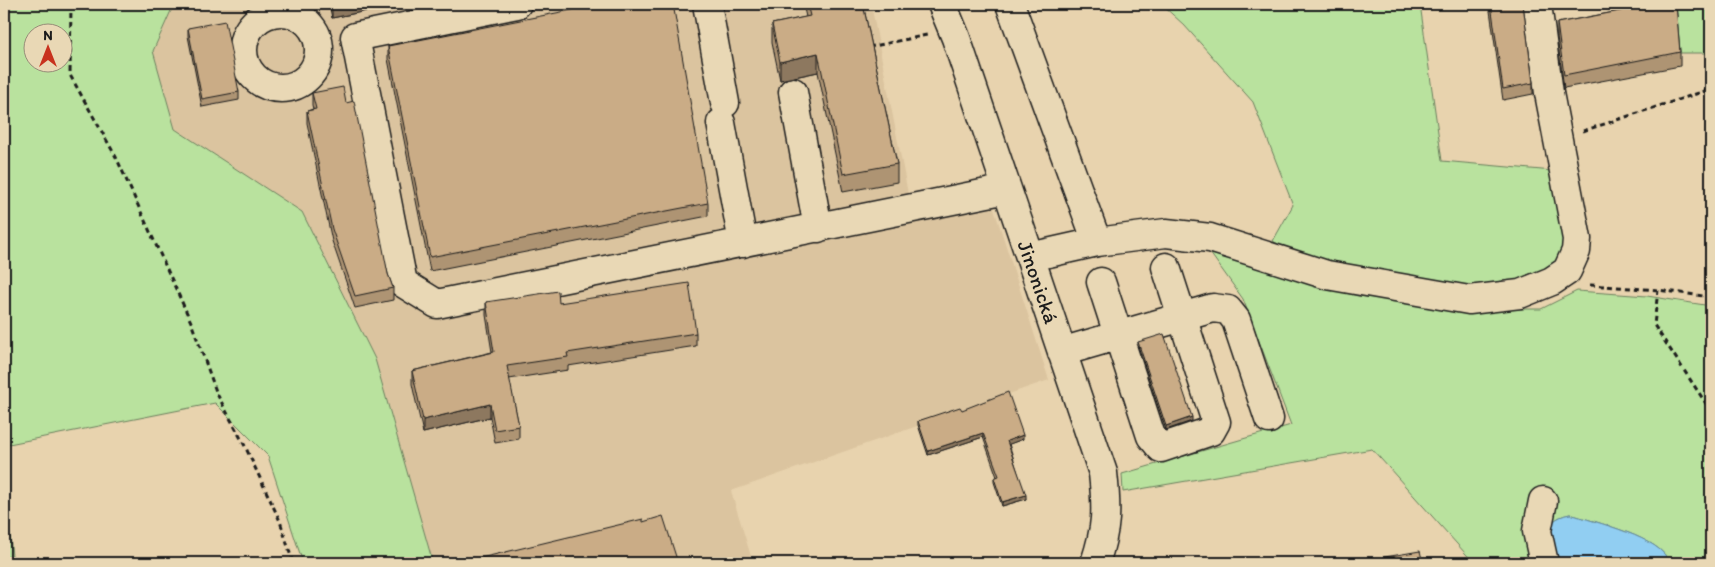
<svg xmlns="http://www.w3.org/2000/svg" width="1715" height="567" font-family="Itim,sans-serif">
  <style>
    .built { fill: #dbc49f }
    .green { fill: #b9e29e; stroke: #6a7f5d; fill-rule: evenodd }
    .water { fill: #91cef2; stroke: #62879c }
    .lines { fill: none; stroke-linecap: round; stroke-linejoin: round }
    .minor-casing { stroke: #1c1c1c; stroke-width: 31 }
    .path { stroke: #1c1c1c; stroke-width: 3; stroke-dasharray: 5 4; stroke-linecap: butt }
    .minor { stroke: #e9d8b5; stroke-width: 28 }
    .wall { fill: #ae9473; stroke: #1c1c1c }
    .shaded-wall { fill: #8d785e; stroke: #1c1c1c }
    .building { fill: #caac86; stroke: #1c1c1c }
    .labels { text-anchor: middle; stroke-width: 4.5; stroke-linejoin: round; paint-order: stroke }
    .street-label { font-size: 21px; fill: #1c1c1c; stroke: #e9d8b5 }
  </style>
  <rect width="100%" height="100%" fill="#e8d3ae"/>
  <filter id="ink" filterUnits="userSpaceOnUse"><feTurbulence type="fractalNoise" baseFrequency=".02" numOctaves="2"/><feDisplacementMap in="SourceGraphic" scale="10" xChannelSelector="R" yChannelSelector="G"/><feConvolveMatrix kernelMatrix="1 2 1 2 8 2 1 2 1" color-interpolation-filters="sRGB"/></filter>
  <g filter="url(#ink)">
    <path class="built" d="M 174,4 L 871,4 L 911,209 L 989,193 L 1049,380 L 731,491 L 753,563 L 433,563 L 375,359 L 302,212 L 175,129 L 153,51 Z"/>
    <path class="green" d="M 4,4 L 174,4 L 153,51 L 175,129 L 302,212 L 375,359 L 433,563 L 303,563 L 268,456 L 215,403 L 4,445 ZM 62,32 L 62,62 L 32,62 L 32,32 Z
      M 1161,4 L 1420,4 L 1442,161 L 1553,171 L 1569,236 L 1561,265 L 1520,287 L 1469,291 L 1315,267 L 1273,241 L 1293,205 L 1253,102 L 1184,25 Z
      M 1675,4 L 1711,4 L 1711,53 L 1679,53 Z
      M 1208,250 L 1309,284 L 1358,296 L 1472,309 L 1541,309 L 1577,291 L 1647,296 L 1711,306 L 1711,563 L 1669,563 C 1664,538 1594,522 1570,514 C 1539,520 1549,542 1559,563 L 1474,563 L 1372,449 L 1123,492 L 1122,474 L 1291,425 L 1243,299 Z
      M 4,477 L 12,556 L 4,558 Z"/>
    <path class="water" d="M 1570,514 C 1594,522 1664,538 1669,563 L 1559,563 C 1549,542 1539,520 1570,514 Z"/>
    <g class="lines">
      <defs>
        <path id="minor" d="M 517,4 L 355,37 L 403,283 L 437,304 L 1007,189
          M 707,4 L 725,103
          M 942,4 L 956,38 L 1103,473 C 1107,510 1107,527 1095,563
          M 1010,4 L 1097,242
          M243 50a38 38 0 1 1 76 0a38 38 0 1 1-76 0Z
          M 793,92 L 818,228
          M 721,123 L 743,243
          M 1030,257 L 1097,242 L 1166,233 L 1210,238 L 1327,275 L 1469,300 L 1520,294 L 1552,281 L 1567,271 L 1576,251 L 1577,239 L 1549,93 L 1537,4
          M 1101,282 L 1151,436 L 1161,448 L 1211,431 L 1216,422 L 1166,267
          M 1062,353 L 1075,348 L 1213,308 L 1228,310 L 1236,320 L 1269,419
          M 1543,501 L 1537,531 L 1544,563"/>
      </defs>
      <use href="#minor" class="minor-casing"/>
      <path class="path" d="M 71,4 L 70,75 L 116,157 L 191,322 L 217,394 L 245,446 L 280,521 L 293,563
        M 869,47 L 927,35
        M 1583,131 L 1711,89
        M 1590,285 L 1658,290 L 1711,297
        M 1658,290 L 1654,325 L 1711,411"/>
      <use href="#minor" class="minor"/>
    </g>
    <path class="wall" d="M 329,4 L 401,4 L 332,18 Z
      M 803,4 L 863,4 L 897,164 L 897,182 L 843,192 L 818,72 L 780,80 L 772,42 L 772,24 L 806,17 Z
      M 1489,4 L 1523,4 L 1533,83 L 1533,94 L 1503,100 Z
      M 1645,4 L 1676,4 L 1680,52 L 1680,66 L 1564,88 L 1557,37 L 1557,23 L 1645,6 Z
      M 188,28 L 239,92 L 239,100 L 202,107 L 188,36 Z
      M 388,46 L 708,203 L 708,216 L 430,271 L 388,59 Z
      M 312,93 L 346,103 L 388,274 L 393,288 L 393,300 L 355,308 L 332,241 L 307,123 L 307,111 L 313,109 L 312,105 Z
      M 486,302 L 559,303 L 696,333 L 696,346 L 568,366 L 568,370 L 509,379 L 519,426 L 519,439 L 495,443 L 490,417 L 423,433 L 412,384 L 412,371 L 492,352 L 486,315 Z
      M 1138,342 L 1192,421 L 1166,430 L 1138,346 Z
      M 962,410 L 1023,439 L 1009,444 L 1026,499 L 1002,506 L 994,482 L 994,478 L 997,477 L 983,437 L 928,455 L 918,425 L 918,421 Z"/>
    <path class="shaded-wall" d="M 350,4 L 401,4 L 332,18 L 332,8 Z
      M 818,53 L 818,72 L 780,80 L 780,62 Z
      M 490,404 L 490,417 L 423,433 L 423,420 Z
      M 1192,417 L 1192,421 L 1166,430 L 1166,426 Z
      M 983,433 L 983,437 L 928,455 L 928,451 Z
      M 1023,435 L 1023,439 L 1007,445 L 1007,441 Z
      M 1026,495 L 1026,499 L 1002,506 L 1002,502 Z"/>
    <path class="building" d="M 331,4 L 350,4 L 332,8 Z
      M 602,4 L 673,4 L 708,203 L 430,257 L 388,46 Z
      M 807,4 L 863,4 L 897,164 L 843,174 L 818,53 L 780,62 L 772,24 L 810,16 Z
      M 1491,4 L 1523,4 L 1533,83 L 1503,89 Z
      M 1646,4 L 1676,4 L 1680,52 L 1564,75 L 1557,23 L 1646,6 Z
      M 225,21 L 239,92 L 202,99 L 188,28 Z
      M 343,87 L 346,103 L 354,101 L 388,274 L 393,288 L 355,296 L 332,229 L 307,111 L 316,109 L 312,93 Z
      M 689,283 L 696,333 L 567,353 L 568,357 L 507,366 L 519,426 L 495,430 L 490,404 L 423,420 L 412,371 L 494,352 L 486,302 L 558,291 L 559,303 Z
      M 1164,334 L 1192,417 L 1166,426 L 1138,342 Z
      M 1008,392 L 1023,435 L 1007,441 L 1026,495 L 1002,502 L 994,478 L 999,476 L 983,433 L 928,451 L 918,421 L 960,407 L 962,410 Z
      M 663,516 L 678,563 L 460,563 L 643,519 L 643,522 Z
      M 1420,551 L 1423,563 L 1350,563 Z"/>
  </g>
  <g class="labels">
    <g class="street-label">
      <text transform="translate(1038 282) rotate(71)" y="7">Jinonická</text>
    </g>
  </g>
  <rect width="1715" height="567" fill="none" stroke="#e9d8b5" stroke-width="20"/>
  <rect x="10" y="10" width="1695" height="547" fill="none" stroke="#1c1c1c" stroke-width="2" filter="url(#ink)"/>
  <g transform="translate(48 48)"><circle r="24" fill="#e9d8b5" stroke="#978d78"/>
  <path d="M0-4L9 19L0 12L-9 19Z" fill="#c8321e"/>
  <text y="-8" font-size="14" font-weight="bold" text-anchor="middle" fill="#1c1c1c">N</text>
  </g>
</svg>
